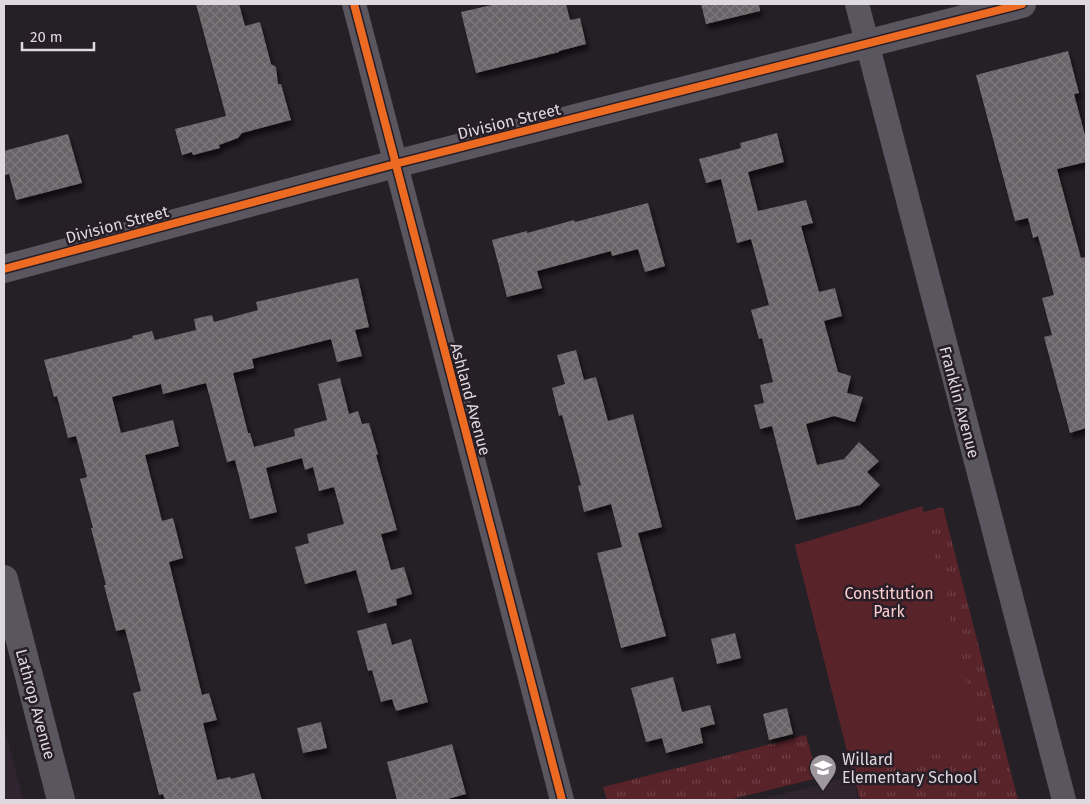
<svg xmlns="http://www.w3.org/2000/svg" width="1090" height="804" font-family="'Fira Sans',sans-serif">
  <style>
    .built { fill: #302430 }
    .grass { fill: url(#grass-tufts) }
    .garden { fill: #582329 }
    .building { fill: url(#building-cross-hatch); filter: url(#shadow) }
    .lines { fill: none; stroke-linecap: round; stroke-linejoin: round }
    .minor { stroke: #5a565f; stroke-width: 24 }
    .tertiary { stroke: #5a565f; stroke-width: 28 }
    .cycleway-casing { stroke: #271e27; stroke-width: 11 }
    .cycleway { stroke: #ed6a23; stroke-width: 8 }
    .labels { text-anchor: middle; stroke-width: 5; stroke-linejoin: round; paint-order: stroke }
    .street-label { font-size: 16px; fill: #dfd9df; stroke: #271e27 }
    .park-label { font-size: 16px; fill: #fdcecf; stroke: #271e27 }
    .poi-label { font-size: 16px; fill: #dfd9df; stroke: #271e27; text-anchor: start }
  </style>
  <defs>
    <pattern id="grass-tufts" width="24" height="20" patternUnits="userSpaceOnUse" patternTransform="scale(1.25)"><rect width="24" height="20" fill="#582329"/><path d="M3 7l-1-3M5 7V3M7 7l1-3M15 17l-1-3M17 17v-4M19 17l1-3" fill="none" stroke="#704248"/></pattern>
    <pattern id="building-cross-hatch" width="8" height="8" patternUnits="userSpaceOnUse" patternTransform="scale(1.25)"><rect width="8" height="8" fill="#686366"/><path d="M0 0l8 8M0 8l8-8" fill="none" stroke="#7d797b"/></pattern>
    <filter id="shadow"><feDropShadow dx="3" dy="5.5" stdDeviation="2.5" flood-color="#0009"/></filter>
  </defs>
  <rect width="100%" height="100%" fill="#252025"/>
  <path class="built" d="M 4,726 L 23,800 L 4,800 Z
    M 853,775 L 858,800 L 756,800 L 824,784 Z"/>
  <path class="grass" d="M 943,507 L 1018,800 L 860,800 L 795,545 Z
    M 806,735 L 818,778 L 728,800 L 607,800 L 603,787 Z"/>
  <path class="garden" d="M 922,506 L 981,739 L 853,775 L 795,545 Z"/>
  <path class="building" d="M 196,4 L 239,4 L 245,26 L 260,22 L 271,64 L 276,67 L 278,84 L 281,84 L 291,120 L 242,133 L 238,138 L 219,145 L 220,148 L 193,155 L 192,152 L 182,155 L 175,129 L 226,116 Z
    M 496,4 L 566,4 L 570,20 L 580,18 L 586,44 L 559,51 L 559,52 L 476,73 L 461,12 Z
    M 701,4 L 759,4 L 760,11 L 706,24 Z
    M 1068,51 L 1079,93 L 1074,94 L 1086,139 L 1086,162 L 1057,169 L 1081,258 L 1086,257 L 1086,428 L 1070,433 L 1044,337 L 1052,335 L 1042,298 L 1054,295 L 1038,236 L 1033,238 L 1028,218 L 1015,221 L 976,75 Z
    M 777,133 L 784,162 L 748,172 L 758,211 L 806,200 L 813,223 L 801,226 L 819,292 L 835,288 L 842,316 L 824,321 L 838,372 L 851,376 L 847,393 L 863,397 L 855,422 L 834,416 L 806,424 L 817,465 L 844,459 L 859,442 L 879,461 L 867,472 L 880,485 L 860,505 L 796,520 L 772,426 L 760,429 L 754,405 L 764,403 L 760,385 L 773,382 L 762,338 L 759,339 L 751,310 L 769,305 L 751,239 L 737,243 L 721,179 L 706,183 L 699,159 L 741,148 L 740,143 Z
    M 68,134 L 82,183 L 16,200 L 9,174 L 4,175 L 4,151 Z
    M 648,203 L 665,266 L 645,272 L 638,249 L 612,256 L 611,251 L 537,271 L 542,288 L 507,297 L 492,240 L 527,231 L 527,233 L 574,220 L 575,222 Z
    M 358,278 L 369,327 L 355,330 L 362,356 L 337,362 L 331,339 L 252,359 L 254,368 L 233,373 L 248,433 L 250,433 L 254,447 L 295,436 L 294,429 L 327,420 L 318,384 L 340,378 L 349,414 L 358,411 L 362,424 L 369,423 L 378,454 L 376,455 L 397,530 L 381,534 L 391,570 L 404,567 L 412,594 L 396,599 L 397,605 L 368,613 L 356,570 L 305,584 L 295,547 L 309,543 L 307,534 L 344,524 L 334,487 L 319,491 L 313,467 L 305,470 L 302,458 L 266,468 L 277,512 L 250,519 L 235,460 L 227,462 L 206,383 L 163,394 L 161,384 L 112,397 L 121,433 L 173,420 L 179,446 L 145,455 L 162,521 L 173,518 L 183,558 L 169,562 L 202,695 L 209,693 L 217,720 L 203,723 L 217,780 L 230,777 L 231,779 L 254,773 L 262,800 L 165,800 L 163,794 L 159,795 L 133,693 L 141,691 L 125,629 L 116,631 L 104,585 L 106,585 L 91,528 L 93,528 L 80,479 L 87,477 L 76,436 L 68,438 L 57,396 L 54,397 L 44,360 L 133,338 L 132,336 L 152,331 L 155,340 L 196,330 L 194,319 L 212,315 L 214,322 L 258,310 L 256,302 Z
    M 576,350 L 584,380 L 596,377 L 608,421 L 633,414 L 662,527 L 638,533 L 666,636 L 621,648 L 597,553 L 622,547 L 611,504 L 584,512 L 578,486 L 581,485 L 562,415 L 559,416 L 552,388 L 565,384 L 557,355 Z
    M 386,623 L 392,645 L 411,639 L 428,702 L 396,711 L 392,699 L 381,702 L 372,670 L 368,671 L 357,631 Z
    M 735,633 L 741,658 L 717,664 L 711,639 Z
    M 673,677 L 682,712 L 710,705 L 715,724 L 700,728 L 703,743 L 666,753 L 662,738 L 646,742 L 631,688 Z
    M 787,708 L 793,734 L 769,740 L 763,714 Z
    M 321,722 L 327,748 L 303,753 L 297,728 Z
    M 452,744 L 466,794 L 444,800 L 397,800 L 387,762 Z"/>
  <g class="lines">
    <path class="minor" d="M 354,4 L 562,800
      M 857,4 L 1064,800"/>
    <path class="tertiary" d="M 4,269 L 395,164 L 1022,4
      M 4,579 L 61,800"/>
    <defs>
      <path id="cycleway" d="M 354,4 L 562,800
        M 4,269 L 395,164 L 1022,4"/>
    </defs>
    <use href="#cycleway" class="cycleway-casing"/>
    <use href="#cycleway" class="cycleway"/>
  </g>
  <defs>
    <symbol id="school-pin" viewBox="-11 -11 22 30"><path d="M0 17L-7.5 6A9.5 9.5 0 1 1 7.5 6Z" fill="#9e989e" stroke="#271e27"/><path d="M0-5L7-2L0 1L-7-2ZM-4 1L0 2.5L4 1V4Q0 6-4 4Z" fill="#fff"/></symbol>
  </defs>
  <g fill-rule="evenodd">
    <use href="#school-pin" x="807" y="752" width="32" height="43"/>
  </g>
  <g class="labels">
    <g class="street-label">
      <text transform="translate(509 121) rotate(-14)" y="6">Division Street</text>
      <text transform="translate(117 224) rotate(-15)" y="6">Division Street</text>
      <text transform="translate(471 399) rotate(75)" y="6">Ashland Avenue</text>
      <text transform="translate(960 402) rotate(75)" y="6">Franklin Avenue</text>
      <text transform="translate(36 704) rotate(75)" y="6">Lathrop Avenue</text>
    </g>
    <g class="park-label">
      <text x="889" y="599">Constitution<tspan x="889" dy="18">Park</tspan></text>
    </g>
    <g class="poi-label">
      <text x="842" y="765">Willard<tspan x="842" dy="18">Elementary School</tspan></text>
    </g>
  </g>
  <rect width="1090" height="804" fill="none" stroke="#dfd9df" stroke-width="10"/>
  <path d="M22 42v8h72v-8" fill="none" stroke="#dfd9df" stroke-width="2.5"/>
  <text x="30" y="42" font-size="15" fill="#dfd9df" stroke="#271e27" stroke-width="4" paint-order="stroke">20 m</text>
</svg>
